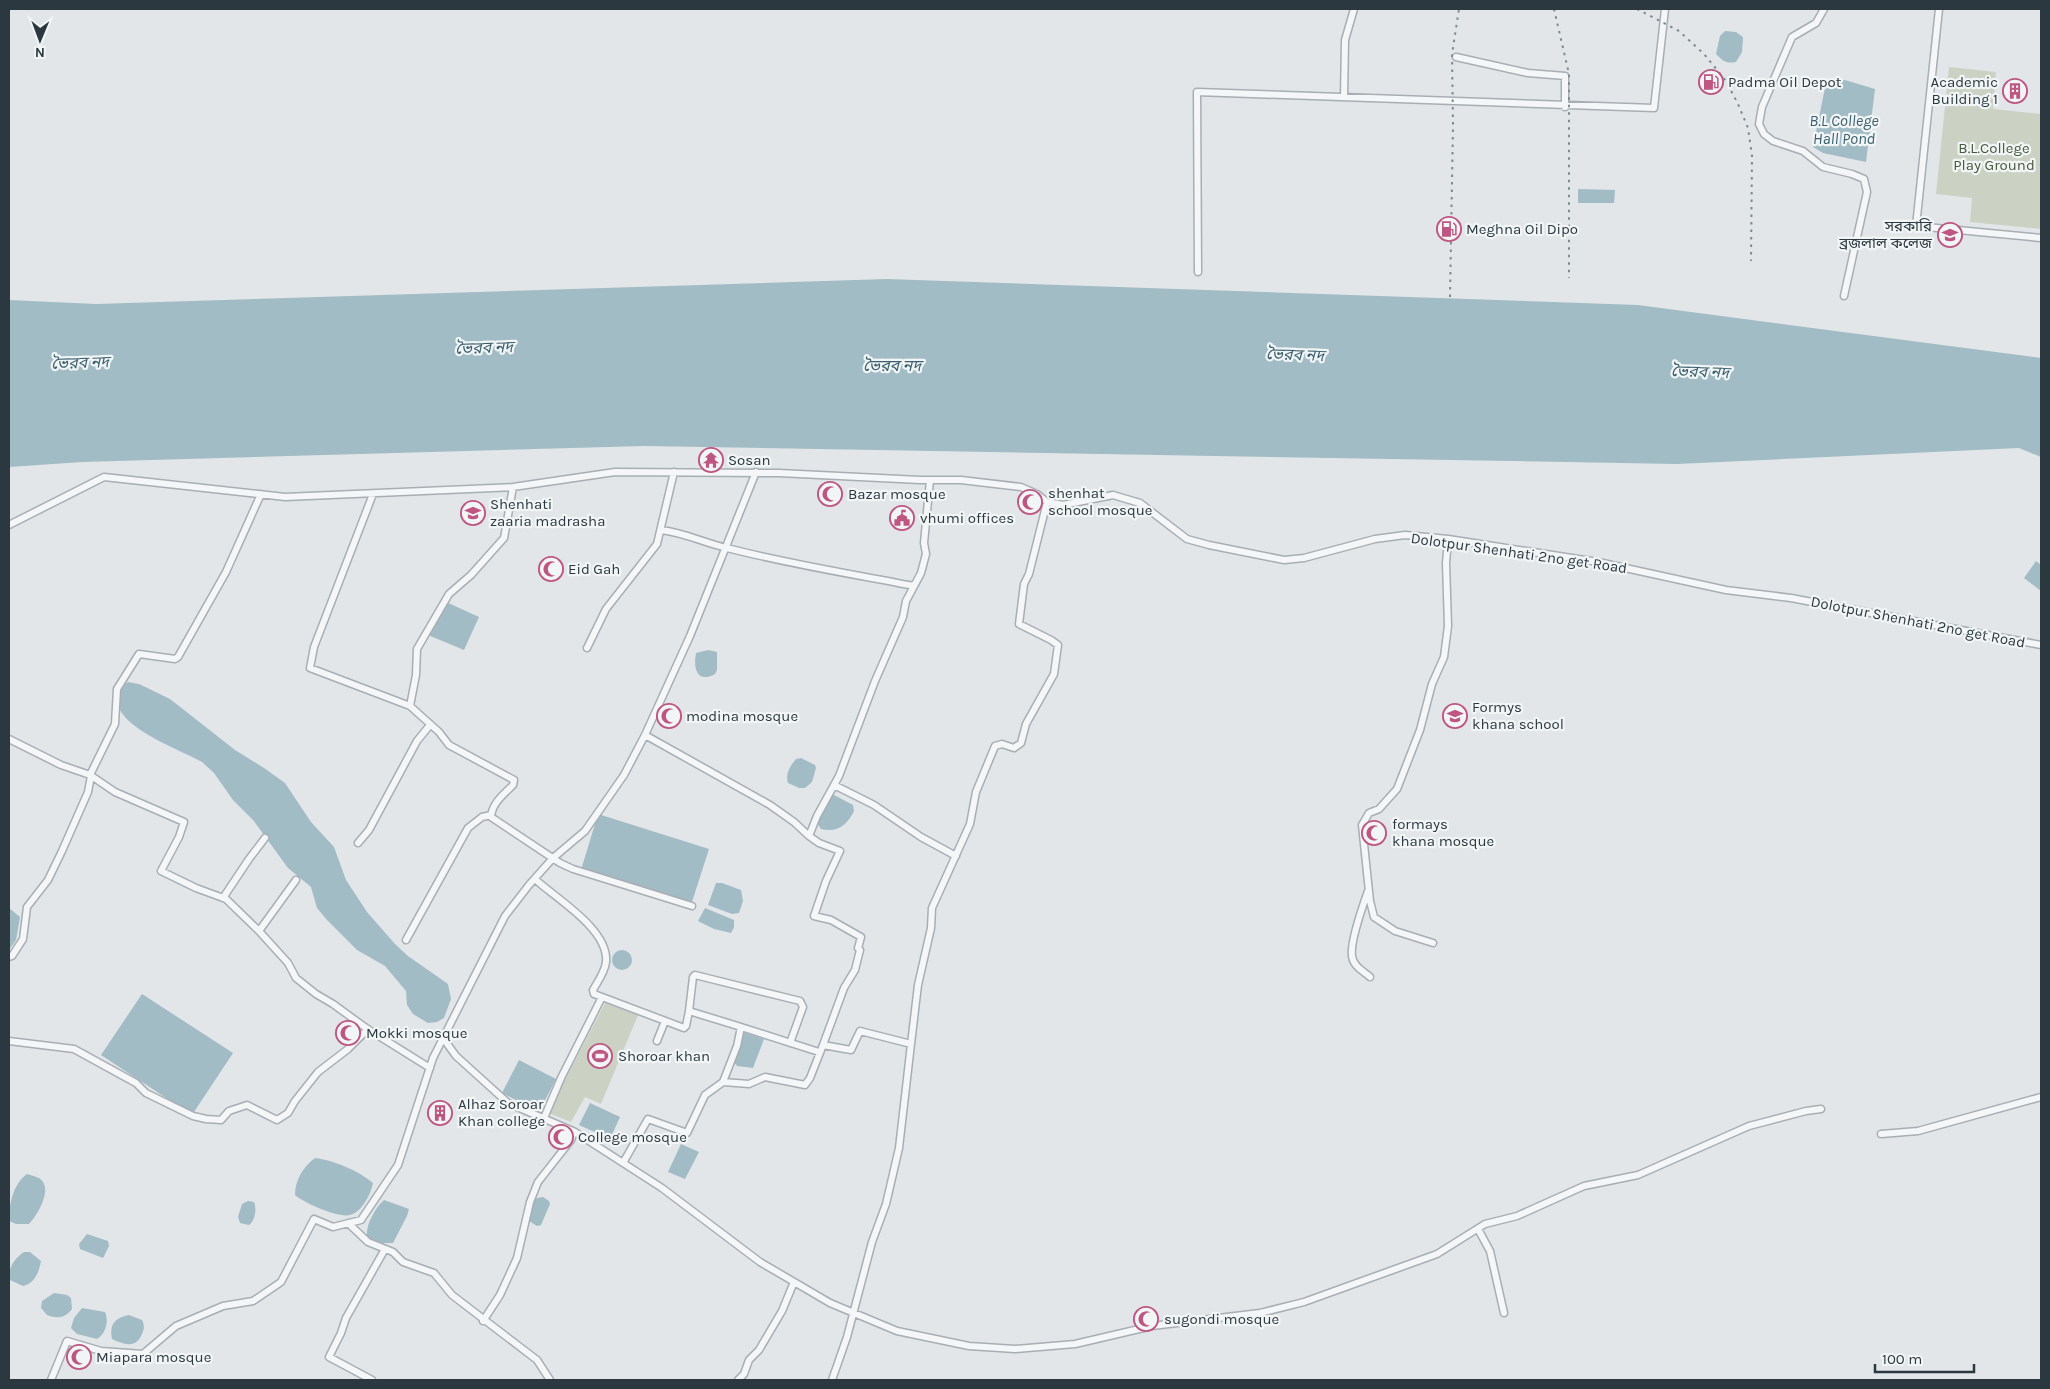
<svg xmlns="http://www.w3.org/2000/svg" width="2050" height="1389" font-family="Karla,'Noto Sans Bengali',sans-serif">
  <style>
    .green { fill: #cbd2c4 }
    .water { fill: #a1bcc4 }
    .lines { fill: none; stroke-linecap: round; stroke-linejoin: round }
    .minor-casing { stroke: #a8aeb3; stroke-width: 9 }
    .minor { stroke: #f4f6f7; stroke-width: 6 }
    .rail { stroke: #7d8a90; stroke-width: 2; stroke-dasharray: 2.5 5; stroke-linecap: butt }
    .labels { text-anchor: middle; stroke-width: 4.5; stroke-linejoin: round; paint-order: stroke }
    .poi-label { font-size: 15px; fill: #2c383f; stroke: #f1f5f6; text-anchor: start }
    .park-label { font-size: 15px; fill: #48593b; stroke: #f1f5f6 }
    .street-label { font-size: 15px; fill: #2c383f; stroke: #f1f5f6 }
    .water-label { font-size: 16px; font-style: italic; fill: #3b5f6e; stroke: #f1f5f6 }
  </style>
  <rect width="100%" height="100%" fill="#e2e6e9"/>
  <path class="green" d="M 1949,67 L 1996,72 L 1993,109 L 2041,114 L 2041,229 L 1970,222 L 1972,198 L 1936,194 Z
    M 605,1003 L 638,1015 L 601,1104 L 585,1097 L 571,1122 L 548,1113 Z"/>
  <path class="water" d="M 1725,31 L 1736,32 L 1743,37 L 1742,52 L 1736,62 C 1726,64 1723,61 1716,54 L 1720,36 Z
    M 1845,80 L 1875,89 L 1866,162 L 1823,153 L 1813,147 L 1826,83 Z
    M 1578,189 L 1615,190 L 1614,203 L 1578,203 Z
    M 887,279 L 1638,305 L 2041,358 L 2041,457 L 2019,448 L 1677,464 L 644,446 L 82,462 L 9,467 L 9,300 L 96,304 Z
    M 2036,561 L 2041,565 L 2041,591 L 2024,578 Z
    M 446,602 L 479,617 L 464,650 L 428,635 Z
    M 708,650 L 717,652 L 717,670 L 715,674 C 697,684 693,668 696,653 Z
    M 128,682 L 139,684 L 170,699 L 235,750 L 264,768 L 285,783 L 311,822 L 334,847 L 346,880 L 367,912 L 395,944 L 408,956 L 448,984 L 451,999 L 444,1018 L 437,1022 L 428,1023 L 413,1014 L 407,1005 L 406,991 L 385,966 L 357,950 L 327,920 L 317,908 L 311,887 L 288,868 L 253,820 L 233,800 L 214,773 L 202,762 C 180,750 136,734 122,713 C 118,708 118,701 120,694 C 121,689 123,685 128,682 Z
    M 801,758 L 815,765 L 816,768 L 812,782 L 805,788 L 799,788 L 788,783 C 785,774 790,766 796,759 Z
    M 834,795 L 853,805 L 854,811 C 847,825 838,833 821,829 L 817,823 L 819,816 L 831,796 Z
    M 598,814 L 709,849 L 691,905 L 581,870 Z
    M 716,883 L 722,883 L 741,890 L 743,901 L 739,913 L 732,914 L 708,905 Z
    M 9,908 L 20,917 L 16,940 L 9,950 Z
    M 705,908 L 734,920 L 734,927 L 731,933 L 714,929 L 698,921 Z
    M612 960a10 10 0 1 1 20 0a10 10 0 1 1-20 0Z
    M 142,994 L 233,1053 L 192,1115 L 101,1055 Z
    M 742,1032 L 764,1039 L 753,1068 L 737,1066 L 734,1062 Z
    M 519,1060 L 556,1079 L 539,1112 L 502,1093 Z
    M 590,1103 L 620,1117 L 610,1139 L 579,1125 Z
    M 681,1144 L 699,1152 L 685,1179 L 668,1172 Z
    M 315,1158 C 333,1160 359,1171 373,1183 C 371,1194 362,1212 350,1215 C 338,1218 304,1203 295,1195 C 295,1180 303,1167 315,1158 Z
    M 27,1174 C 33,1176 42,1177 44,1184 C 49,1195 37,1216 29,1224 L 16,1224 L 9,1221 C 9,1204 13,1184 27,1174 Z
    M 543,1197 L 549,1201 L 550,1204 L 541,1225 L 537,1226 L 529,1221 L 532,1202 L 537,1198 Z
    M 384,1200 L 409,1209 L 407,1216 L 393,1243 L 382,1243 L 367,1238 C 365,1226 375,1208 384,1200 Z
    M 248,1201 L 254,1202 C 257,1209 255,1221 249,1225 L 240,1223 L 238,1217 L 242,1204 Z
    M 87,1234 L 108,1241 L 109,1246 L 103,1258 L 80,1249 L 79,1244 Z
    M 24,1252 L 30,1252 L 41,1261 C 39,1272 35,1283 23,1286 L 10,1280 C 7,1268 15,1258 24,1252 Z
    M 54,1293 L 67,1295 L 71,1298 L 72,1309 C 65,1318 58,1319 47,1315 L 41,1308 L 42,1301 Z
    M 82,1308 L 105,1312 C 109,1321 106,1334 97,1339 L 77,1334 L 71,1328 L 74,1318 Z
    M 129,1315 L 142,1320 C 145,1326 144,1330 141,1336 C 135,1349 122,1344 112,1339 C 109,1324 115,1318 129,1315 Z"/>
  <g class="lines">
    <defs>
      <path id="minor" d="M 1824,9 L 1816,23 L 1792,37 L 1762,107 L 1759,124 L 1764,134 L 1773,141 L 1803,151 L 1823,167 L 1852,174 L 1864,179 L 1867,192 L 1844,296
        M 1939,9 L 1916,226 L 2041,238
        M 1456,57 L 1528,73 L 1565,76 L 1565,107
        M 1344,97 L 1345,40 L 1354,9
        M 1198,272 L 1197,92 L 1654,108 L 1665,9
        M 261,494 L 226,572 L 178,657 L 175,659 L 139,654 L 117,689 L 115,724 L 90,775 L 115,792 L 184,822 L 179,837 L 161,871 L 196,888 L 226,899 L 259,931 L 288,963 L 296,978 L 316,994 L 333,1004 L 366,1028 L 430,1068
        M 373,494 L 314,647 L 310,668 L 410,706 L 439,732 L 449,745 L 514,780 L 513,785 C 504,794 492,803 491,817 L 560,863 L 573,869 L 692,906
        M 9,525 L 104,477 L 285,497 L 513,487 L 615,472 L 779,473 L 920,480 L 961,480 L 1021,487 L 1037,494 L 1047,502 L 1063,505 L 1113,495 L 1140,503 L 1187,539 L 1209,545 L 1284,560 L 1304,558 L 1375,539 L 1405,535 L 1448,539 L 1598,562 L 1726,590 L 1791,598 L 2041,645
        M 661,530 C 686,533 704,543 727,548 C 789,564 852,574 914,586
        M 587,648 L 606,609 L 657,544 L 674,472
        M 410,706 L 416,675 L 417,649 L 449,594 L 471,575 L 504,538 L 513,487
        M 645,735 L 770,805 L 794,822 L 809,836
        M 9,739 L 61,765 L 90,775
        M 834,785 L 874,805 L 921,837 L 956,856
        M 358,843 L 369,830 L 417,741 L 430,725
        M 535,879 C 556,899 609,929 606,962 C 605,972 598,981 593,990 L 594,994 L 602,997
        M 1368,891 C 1363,905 1350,942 1352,956 C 1353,966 1363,971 1370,977
        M 223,898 L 249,859 L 265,838
        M 259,931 L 296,880
        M 406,940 L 468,828 L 482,817 L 491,815
        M 1433,943 L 1395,931 L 1374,917 L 1370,901 L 1362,825 L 1369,813 L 1379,809 L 1397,789 L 1420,730 L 1432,684 L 1444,657 L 1448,626 L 1446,563 L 1448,539
        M 9,957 L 12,956 L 23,939 L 27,907 L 48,880 L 62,851 L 88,792 L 91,776
        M 689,1011 L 693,977 L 695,975 L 800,1001 L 803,1007 L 790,1043
        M 443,1038 L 456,1056 L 508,1103 L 575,1132 L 662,1188 L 760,1262 L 830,1303 L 897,1331 L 969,1346 L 1015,1349 L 1075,1344 L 1152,1326 L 1260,1313 L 1304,1302 L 1437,1254 L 1485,1224 L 1517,1216 L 1584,1186 L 1638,1175 L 1749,1126 L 1806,1111 L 1821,1109
        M 9,1041 L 74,1049 L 136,1083 L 146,1093 L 193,1116 L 206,1119 L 221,1120 L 229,1111 L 247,1105 L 277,1120 L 288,1113 L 295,1101 L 318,1072 L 348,1049 L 368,1029
        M 657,1041 L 665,1021
        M 911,1044 L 918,985 L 931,928 L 932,908 L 970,824 L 976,792 L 995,746 L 1002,744 L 1014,748 L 1021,743 L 1026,724 L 1054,674 L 1058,645 L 1051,640 L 1019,624 L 1024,584 L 1029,574 L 1047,502
        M 823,1045 L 844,988 L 855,970 L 860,950 L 858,948 L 861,937 L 831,920 L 814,916 L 826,881 L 840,851 L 819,843 L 809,836 L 817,816 L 839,776 L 875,681 L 903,617 L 906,601 L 921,573 L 926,554 L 924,543 L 930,480
        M 723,1082 L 737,1046 L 741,1027 L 819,1052
        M 544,1118 L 561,1078 L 602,997 L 684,1028 L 686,1026 L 689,1011 L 741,1027
        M 1881,1134 L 1918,1131 L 2041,1097
        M 623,1163 L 648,1119 L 687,1133 L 705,1095 L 723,1082 L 749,1084 L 765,1077 L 805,1085 L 810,1078 L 823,1045 L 851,1050 L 860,1031 L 911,1044 L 899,1148 L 886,1204 L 872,1242 L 847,1337 L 832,1380
        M 348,1223 L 368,1242 L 393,1252 L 403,1262 L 434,1273 L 452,1295 L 537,1360 L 550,1380
        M 1478,1229 L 1490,1251 L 1504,1313
        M 483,1321 L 500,1295 L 517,1258 L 530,1202 L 538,1182 L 571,1140 L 574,1132
        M 51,1380 L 67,1341 L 101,1351 L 143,1354 L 176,1326 L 223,1306 L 253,1301 L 281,1282 L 314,1219 L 333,1227 L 361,1220 L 398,1165 L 433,1058 L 505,916 L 529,885 L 553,858 L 585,831 L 624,775 L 645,735 L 690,636 L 756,472
        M 372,1380 L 329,1357 L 341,1333 L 346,1318 L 385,1249
        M 738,1380 L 744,1374 L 749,1360 L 759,1350 L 782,1311 L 794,1282"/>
    </defs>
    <use href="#minor" class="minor-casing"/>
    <use href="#minor" class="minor"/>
    <path class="rail" d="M 1554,9 L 1569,74 L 1569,278
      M 1637,9 L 1679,31 L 1704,54 L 1726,81 L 1738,104 L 1748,128 L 1752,156 L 1751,261
      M 1450,297 L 1453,125 L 1452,54 L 1459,9"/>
  </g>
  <defs>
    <symbol id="fuel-ring" viewBox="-11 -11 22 22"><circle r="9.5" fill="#f1f5f6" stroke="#bf5682" stroke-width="1.5"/><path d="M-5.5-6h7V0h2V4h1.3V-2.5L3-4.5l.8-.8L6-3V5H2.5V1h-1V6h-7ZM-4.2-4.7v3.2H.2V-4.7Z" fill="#bf5682"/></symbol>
    <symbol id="building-ring" viewBox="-11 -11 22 22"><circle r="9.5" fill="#f1f5f6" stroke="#bf5682" stroke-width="1.5"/><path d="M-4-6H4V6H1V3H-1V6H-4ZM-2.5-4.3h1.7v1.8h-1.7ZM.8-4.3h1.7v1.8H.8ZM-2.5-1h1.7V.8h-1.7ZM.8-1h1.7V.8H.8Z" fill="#bf5682"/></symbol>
    <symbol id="university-ring" viewBox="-11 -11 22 22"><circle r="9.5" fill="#f1f5f6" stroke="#bf5682" stroke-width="1.5"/><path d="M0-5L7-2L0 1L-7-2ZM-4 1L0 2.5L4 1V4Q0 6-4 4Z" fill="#bf5682"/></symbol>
    <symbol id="temple-ring" viewBox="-11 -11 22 22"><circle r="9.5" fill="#f1f5f6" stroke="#bf5682" stroke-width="1.5"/><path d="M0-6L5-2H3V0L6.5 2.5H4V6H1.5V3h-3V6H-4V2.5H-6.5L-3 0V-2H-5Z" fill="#bf5682"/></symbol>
    <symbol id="mosque-ring" viewBox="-11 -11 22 22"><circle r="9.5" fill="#f1f5f6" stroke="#bf5682" stroke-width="1.5"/><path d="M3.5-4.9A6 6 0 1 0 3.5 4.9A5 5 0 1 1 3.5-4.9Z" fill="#bf5682"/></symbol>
    <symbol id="civic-ring" viewBox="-11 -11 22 22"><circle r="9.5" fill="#f1f5f6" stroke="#bf5682" stroke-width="1.5"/><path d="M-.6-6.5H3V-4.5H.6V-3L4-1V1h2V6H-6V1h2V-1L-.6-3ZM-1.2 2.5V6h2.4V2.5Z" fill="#bf5682"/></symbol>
    <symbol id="school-ring" viewBox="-11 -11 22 22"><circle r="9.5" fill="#f1f5f6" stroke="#bf5682" stroke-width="1.5"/><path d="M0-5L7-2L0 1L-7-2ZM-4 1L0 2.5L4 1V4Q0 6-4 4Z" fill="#bf5682"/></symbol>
    <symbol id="stadium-ring" viewBox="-11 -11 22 22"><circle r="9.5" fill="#f1f5f6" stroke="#bf5682" stroke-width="1.5"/><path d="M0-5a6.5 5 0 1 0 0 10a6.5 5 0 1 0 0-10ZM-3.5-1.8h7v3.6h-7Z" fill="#bf5682"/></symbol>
  </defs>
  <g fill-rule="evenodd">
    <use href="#fuel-ring" x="1697" y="68" width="28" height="28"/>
    <use href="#building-ring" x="2001" y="77" width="28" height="28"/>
    <use href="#fuel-ring" x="1435" y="215" width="28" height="28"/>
    <use href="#university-ring" x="1936" y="221" width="28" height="28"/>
    <use href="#temple-ring" x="697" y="446" width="28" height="28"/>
    <use href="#mosque-ring" x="816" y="480" width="28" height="28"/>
    <use href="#mosque-ring" x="1016" y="488" width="28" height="28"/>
    <use href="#university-ring" x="459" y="499" width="28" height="28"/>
    <use href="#civic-ring" x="888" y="504" width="28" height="28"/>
    <use href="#mosque-ring" x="537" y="555" width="28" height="28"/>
    <use href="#mosque-ring" x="655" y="702" width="28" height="28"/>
    <use href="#school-ring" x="1441" y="702" width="28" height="28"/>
    <use href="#mosque-ring" x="1360" y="819" width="28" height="28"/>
    <use href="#mosque-ring" x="334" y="1019" width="28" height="28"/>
    <use href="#stadium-ring" x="586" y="1042" width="28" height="28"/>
    <use href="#building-ring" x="426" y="1099" width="28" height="28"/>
    <use href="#mosque-ring" x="547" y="1123" width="28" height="28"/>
    <use href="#mosque-ring" x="1132" y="1305" width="28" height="28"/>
    <use href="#mosque-ring" x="65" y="1343" width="28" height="28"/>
  </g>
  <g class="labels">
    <g class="poi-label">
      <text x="1728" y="87">Padma Oil Depot</text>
      <text x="1998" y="87" text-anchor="end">Academic<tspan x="1998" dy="17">Building 1</tspan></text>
      <text x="1932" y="231" text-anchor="end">সরকারি<tspan x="1932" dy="17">ব্রজলাল কলেজ</tspan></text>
      <text x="1466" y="234">Meghna Oil Dipo</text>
      <text x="728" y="465">Sosan</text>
      <text x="1048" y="498">shenhat<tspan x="1048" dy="17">school mosque</tspan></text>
      <text x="848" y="499">Bazar mosque</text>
      <text x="490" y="509">Shenhati<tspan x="490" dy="17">zaaria madrasha</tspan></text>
      <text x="920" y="523">vhumi offices</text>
      <text x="568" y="574">Eid Gah</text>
      <text x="1472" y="712">Formys<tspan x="1472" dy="17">khana school</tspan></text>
      <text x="686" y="721">modina mosque</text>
      <text x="1392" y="829">formays<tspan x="1392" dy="17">khana mosque</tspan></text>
      <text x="366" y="1038">Mokki mosque</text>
      <text x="618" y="1061">Shoroar khan</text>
      <text x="458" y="1109">Alhaz Soroar<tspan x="458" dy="17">Khan college</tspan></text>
      <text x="578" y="1142">College mosque</text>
      <text x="1164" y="1324">sugondi mosque</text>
      <text x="96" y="1362">Miapara mosque</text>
    </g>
    <g class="park-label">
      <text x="1994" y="153">B.L.College<tspan x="1994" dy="17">Play Ground</tspan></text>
    </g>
    <g class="street-label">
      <text transform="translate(1519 553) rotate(8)" y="5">Dolotpur Shenhati 2no get Road</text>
      <text transform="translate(1918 622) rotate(11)" y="5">Dolotpur Shenhati 2no get Road</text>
    </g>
    <g class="water-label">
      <text x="1844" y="126">B.L College<tspan x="1844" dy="18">Hall Pond</tspan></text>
      <text transform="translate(484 347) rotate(-2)" y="6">ভৈরব নদ</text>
      <text transform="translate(1295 354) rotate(2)" y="6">ভৈরব নদ</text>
      <text transform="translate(80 362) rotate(-2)" y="6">ভৈরব নদ</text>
      <text x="892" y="371">ভৈরব নদ</text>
      <text transform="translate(1700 371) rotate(2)" y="6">ভৈরব নদ</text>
    </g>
  </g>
  <rect width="2050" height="1389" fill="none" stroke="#2c383f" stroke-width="20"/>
  <g transform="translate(40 40) rotate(181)" stroke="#f1f5f6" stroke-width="4" paint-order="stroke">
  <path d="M0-4L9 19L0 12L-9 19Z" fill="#2c383f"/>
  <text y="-8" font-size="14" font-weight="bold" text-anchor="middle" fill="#2c383f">N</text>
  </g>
  <path d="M1875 1364v8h99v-8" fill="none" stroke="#2c383f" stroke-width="2.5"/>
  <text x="1882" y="1364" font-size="15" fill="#2c383f" stroke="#f1f5f6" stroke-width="4" paint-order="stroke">100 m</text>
</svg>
